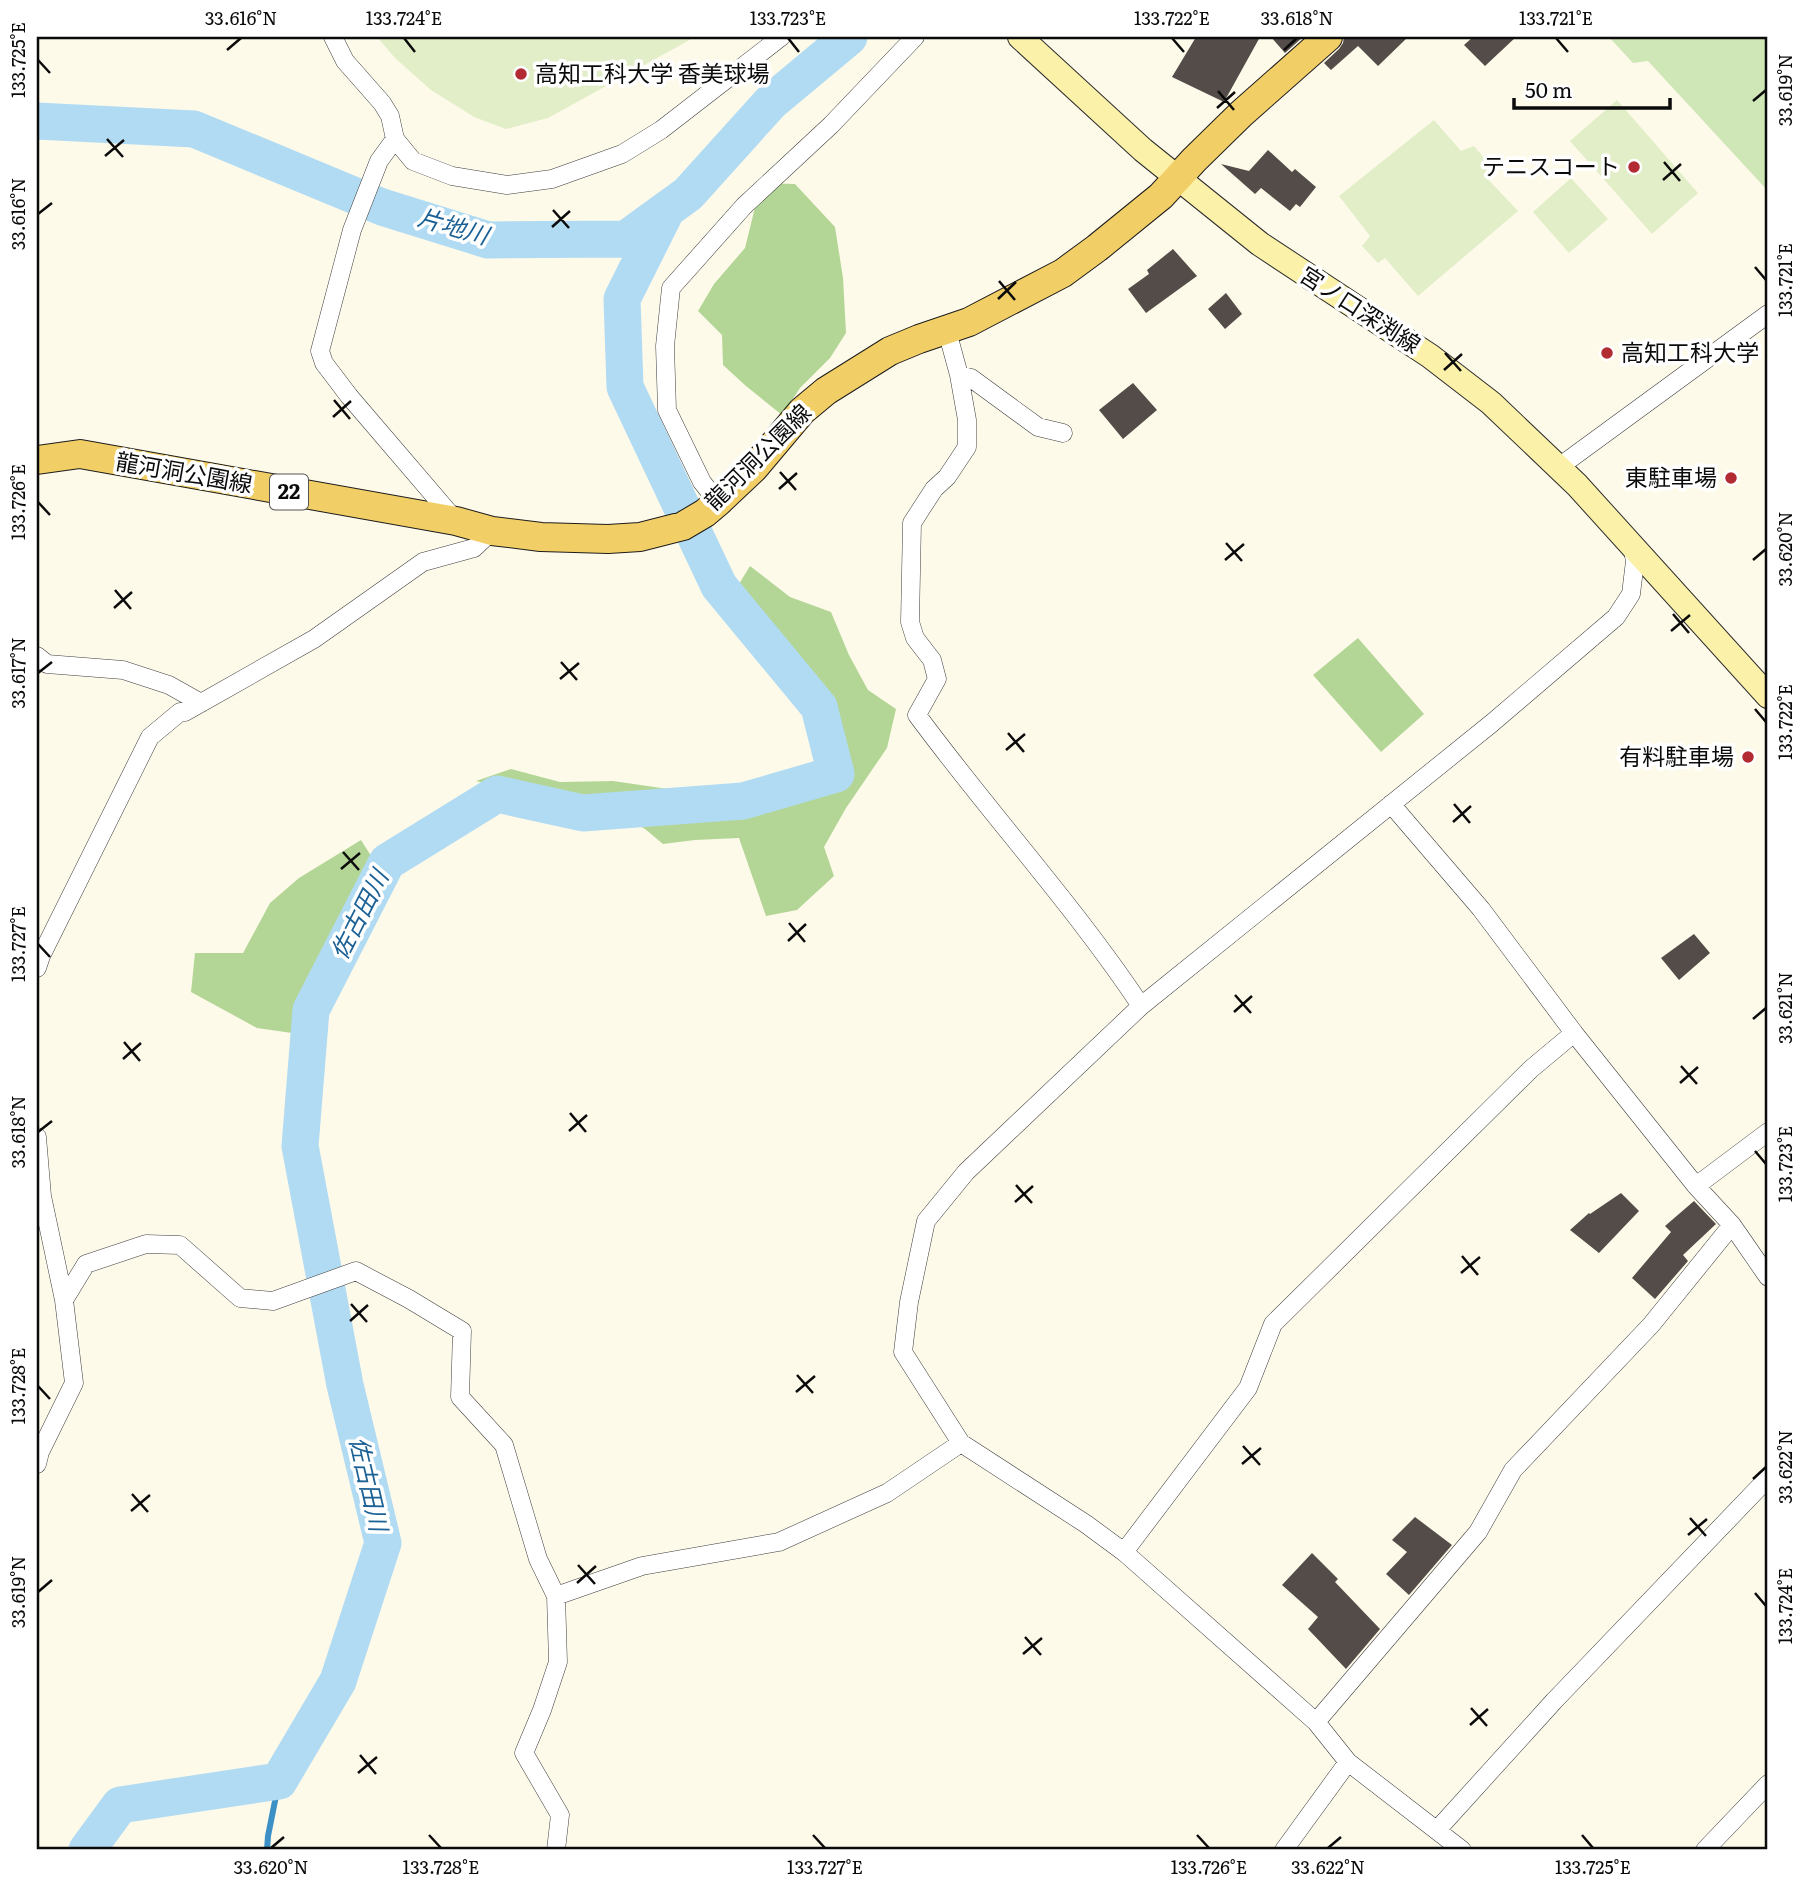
<svg xmlns="http://www.w3.org/2000/svg" width="1805" height="1887" font-family="Literata,'Noto Sans JP',serif">
  <style>
    .green { fill: #cfe6b6 }
    .forest { fill: #b3d696 }
    .pitch { fill: #e1eec7 }
    .lines { fill: none; stroke-linecap: round; stroke-linejoin: round }
    .stream { stroke: #3c90c6; stroke-width: 6 }
    .river { stroke: #b1dbf3; stroke-width: 37 }
    .building { fill: #534c48 }
    .street-casing { stroke: #3e3e3e; stroke-width: 19 }
    .secondary-casing { stroke: #2d2d2d; stroke-width: 26 }
    .primary-casing { stroke: #1c1c1c; stroke-width: 30 }
    .street { stroke: #fff; stroke-width: 18 }
    .secondary { stroke: #fbf1a8; stroke-width: 24 }
    .primary { stroke: #f2cf66; stroke-width: 28 }
    .ticks { fill: none; stroke: #0b0b0b; stroke-width: 2.5 }
    .poi-dot { fill: #b32b32; stroke: #fff; stroke-width: 2.5 }
    .labels { text-anchor: middle; stroke-width: 7; stroke-linejoin: round; paint-order: stroke }
    .shield { fill: #fff; stroke: #545454; stroke-width: 2 }
    .shield-label { font-size: 21px; font-weight: bold; fill: #0b0b0b }
    .poi-label { font-size: 23px; fill: #0b0b0b; stroke: #fff; text-anchor: end }
    .street-label { font-size: 23px; fill: #0b0b0b; stroke: #fff }
    .water-label { font-size: 24px; font-style: italic; fill: #1b6195; stroke: #fff }
    .neatline { fill: none; stroke: #0b0b0b; stroke-width: 2.5 }
    .ticks-label { font-size: 18px; text-anchor: middle; fill: #0b0b0b }
  </style>
  <rect width="100%" height="100%" fill="#fefaea"/>
  <path class="green" d="M 1609,37 L 1768,37 L 1768,191 L 1648,61 L 1633,63 Z"/>
  <path class="forest" d="M 761,183 L 795,184 L 835,227 L 843,278 L 846,333 L 830,358 L 800,388 L 782,415 L 746,386 L 723,365 L 722,335 L 698,311 L 714,284 L 745,248 Z
    M 750,566 L 790,597 L 831,612 L 849,655 L 868,690 L 896,709 L 887,748 L 846,808 L 824,847 L 834,876 L 797,910 L 766,916 L 739,838 L 695,840 L 663,844 L 645,829 L 613,811 L 575,801 L 522,793 L 476,781 L 511,769 L 560,782 L 613,781 L 668,789 L 705,798 L 761,793 L 806,783 L 834,760 L 825,724 L 801,673 L 767,627 L 741,609 L 739,584 Z
    M 1358,638 L 1424,714 L 1381,752 L 1313,675 Z
    M 361,840 L 373,859 L 365,902 L 328,955 L 292,1033 L 257,1028 L 191,992 L 195,953 L 243,953 L 270,903 L 299,878 Z"/>
  <path class="pitch" d="M 377,37 L 695,37 L 548,118 L 506,129 L 474,117 L 431,90 L 395,58 Z
    M 1617,100 L 1698,193 L 1652,234 L 1570,141 Z
    M 1434,120 L 1461,151 L 1474,146 L 1489,164 L 1484,175 L 1518,211 L 1418,296 L 1385,258 L 1378,263 L 1362,246 L 1370,236 L 1339,196 Z
    M 1571,178 L 1608,219 L 1569,253 L 1533,212 Z"/>
  <g class="lines">
    <path class="stream" d="M 267,1850 L 268,1836 L 279,1781"/>
    <path class="river" d="M 37,121 L 194,129 L 382,207 L 488,240 L 626,239 L 688,194 L 771,102 L 849,37
      M 87,1850 L 120,1805 L 279,1781 L 338,1681 L 383,1543 L 345,1385 L 300,1146 L 311,1010 L 387,862 L 497,794 L 583,813 L 743,801 L 836,774 L 819,707 L 719,586 L 625,387 L 622,299 L 667,209"/>
  </g>
  <path class="building" d="M 1196,37 L 1260,37 L 1224,102 L 1172,77 Z
    M 1271,37 L 1303,37 L 1285,53 Z
    M 1344,37 L 1408,37 L 1378,66 L 1358,46 L 1331,70 L 1324,63 L 1339,49 L 1343,43 Z
    M 1473,37 L 1516,37 L 1485,66 L 1464,45 Z
    M 1268,150 L 1292,172 L 1295,169 L 1316,187 L 1300,207 L 1296,204 L 1290,211 L 1261,188 L 1255,194 L 1221,164 L 1249,171 Z
    M 1173,249 L 1197,276 L 1146,313 L 1128,289 L 1149,274 L 1147,270 Z
    M 1226,293 L 1242,314 L 1225,329 L 1208,309 Z
    M 1133,383 L 1157,410 L 1123,439 L 1099,410 Z
    M 1694,934 L 1710,953 L 1679,980 L 1661,958 Z
    M 1621,1193 L 1639,1211 L 1599,1253 L 1570,1230 L 1589,1213 L 1590,1214 Z
    M 1694,1201 L 1716,1224 L 1683,1255 L 1688,1261 L 1655,1299 L 1632,1278 L 1671,1232 L 1665,1226 Z
    M 1415,1517 L 1452,1545 L 1409,1595 L 1386,1574 L 1407,1552 L 1392,1540 Z
    M 1312,1553 L 1338,1579 L 1335,1582 L 1380,1629 L 1346,1669 L 1308,1629 L 1318,1617 L 1282,1585 Z"/>
  <g class="lines">
    <defs>
      <path id="street" d="M 333,37 L 345,61 L 382,103 L 390,116 L 395,139 L 379,161 L 352,230 L 320,351 L 324,363 L 349,396 L 456,521
        M 395,139 L 413,161 L 452,176 L 507,185 L 552,179 L 622,154 L 661,130 L 781,37
        M 947,331 L 959,375 L 967,420 L 967,447 L 947,477 L 934,489 L 912,523 L 910,622 L 915,638 L 932,660 L 937,679 L 917,715 C 990,814 1073,904 1141,1006
        M 959,375 L 971,378 L 1038,427 L 1063,433
        M 1559,467 L 1768,314
        M 718,502 L 702,482 L 667,410 L 665,346 L 671,288 L 744,206 L 831,125 L 915,37
        M 37,656 L 47,664 L 123,670 L 169,685 L 201,703
        M 1391,804 L 1481,909 L 1574,1033 L 1696,1186 L 1732,1225 L 1768,1277
        M 37,968 L 41,956 L 150,737 L 180,712 L 185,712 L 314,639 L 423,562 L 474,548 L 492,531
        M 37,1137 L 42,1196 L 64,1300 L 74,1383 L 40,1452 L 37,1464
        M 1696,1186 L 1768,1132
        M 64,1300 L 86,1264 L 146,1244 L 180,1245 L 240,1298 L 273,1301 L 356,1271 L 409,1299 L 462,1331 L 460,1397 L 504,1445 L 538,1559 L 556,1596 L 558,1662 L 542,1710 L 524,1753 L 560,1815 L 556,1850
        M 1124,1552 L 1248,1388 L 1273,1324 L 1531,1069 L 1574,1033
        M 556,1596 L 642,1566 L 779,1542 L 887,1493 L 961,1443
        M 1316,1722 L 1478,1532 L 1513,1470 L 1651,1325 L 1732,1225
        M 1437,1830 L 1554,1701 L 1768,1478
        M 1284,1850 L 1348,1762
        M 1462,1850 L 1348,1762 L 1316,1722 L 1124,1552 L 1086,1524 L 961,1443 L 903,1352 L 909,1302 L 926,1221 L 966,1172 L 1141,1006 L 1492,723 L 1616,617 L 1631,594 L 1635,561 L 1632,545
        M 1705,1850 L 1768,1784"/>
      <path id="secondary" d="M 1020,37 L 1143,150 L 1260,244 L 1430,356 L 1491,403 L 1577,485 L 1768,696"/>
      <path id="primary" d="M 37,460 L 80,454 L 456,521 L 492,531 L 541,537 L 608,539 L 640,537 L 683,526 L 705,513 L 718,502 L 754,468 L 802,411 L 826,391 L 890,351 L 919,339 L 969,322 L 1063,273 L 1097,248 L 1161,196 L 1194,160 L 1241,114 L 1328,37"/>
    </defs>
    <use href="#street" class="street-casing"/>
    <use href="#secondary" class="secondary-casing"/>
    <use href="#primary" class="primary-casing"/>
    <use href="#street" class="street"/>
    <use href="#secondary" class="secondary"/>
    <use href="#primary" class="primary"/>
  </g>
  <path class="ticks" d="M 404,38 L 415,52M 788,38 L 799,52M 1172,38 L 1184,52M 1556,38 L 1568,52M 227,50 L 241,38M 1284,50 L 1297,38M 38,60 L 50,73M 1218,91 L 1234,110M 1753,101 L 1766,90M 1217,108 L 1235,92M 107,139 L 123,157M 105,156 L 124,140M 1664,162 L 1680,181M 1663,180 L 1681,164M 553,210 L 569,228M 38,214 L 52,203M 552,227 L 570,211M 1755,267 L 1766,280M 999,281 L 1015,300M 998,299 L 1016,282M 1445,353 L 1461,371M 1444,370 L 1462,354M 334,400 L 350,419M 333,417 L 351,401M 780,472 L 796,490M 779,489 L 797,473M 38,502 L 50,515M 1226,543 L 1242,561M 1225,560 L 1244,544M 1753,560 L 1766,549M 115,590 L 131,609M 114,608 L 132,592M 1673,614 L 1689,633M 1671,631 L 1690,615M 561,662 L 577,680M 38,673 L 52,662M 560,679 L 579,663M 1755,709 L 1766,722M 1008,733 L 1024,752M 1006,750 L 1025,734M 1454,804 L 1470,823M 1453,822 L 1471,806M 343,852 L 359,870M 341,869 L 360,853M 789,923 L 805,942M 788,941 L 806,924M 38,944 L 50,957M 1235,995 L 1251,1013M 1234,1012 L 1252,996M 1753,1019 L 1766,1008M 124,1042 L 140,1061M 123,1059 L 141,1043M 1681,1066 L 1697,1084M 1680,1083 L 1698,1067M 570,1113 L 586,1132M 569,1131 L 587,1115M 38,1132 L 52,1121M 1755,1151 L 1766,1164M 1016,1185 L 1032,1203M 1015,1202 L 1033,1186M 1462,1256 L 1478,1275M 1461,1273 L 1480,1257M 351,1304 L 367,1322M 350,1321 L 368,1305M 797,1375 L 813,1393M 38,1386 L 50,1399M 796,1392 L 815,1376M 1243,1446 L 1260,1465M 1242,1464 L 1261,1448M 1753,1479 L 1766,1467M 132,1494 L 148,1512M 131,1511 L 150,1495M 1690,1518 L 1706,1536M 1688,1535 L 1707,1519M 578,1565 L 595,1584M 577,1583 L 596,1566M 38,1592 L 52,1580M 1755,1593 L 1766,1606M 1025,1637 L 1041,1655M 1023,1654 L 1042,1638M 1471,1708 L 1487,1726M 1470,1725 L 1488,1709M 360,1755 L 376,1774M 358,1773 L 377,1757M 429,1835 L 441,1848M 813,1835 L 825,1848M 1197,1835 L 1209,1848M 1582,1835 L 1593,1848M 271,1848 L 284,1837M 1328,1848 L 1341,1837"/>
  <g class="poi-dot">
    <circle cx="521" cy="74" r="7"/>
    <circle cx="1634" cy="167" r="7"/>
    <circle cx="1607" cy="353" r="7"/>
    <circle cx="1731" cy="478" r="7"/>
    <circle cx="1748" cy="757" r="7"/>
  </g>
  <g class="labels">
    <rect class="shield" x="270" y="474.5" width="38" height="35" rx="5"/>
    <g class="shield-label">
      <text x="289" y="499">22</text>
    </g>
    <g class="poi-label">
      <text x="535" y="82" text-anchor="start">高知工科大学 香美球場</text>
      <text x="1620" y="175">テニスコート</text>
      <text x="1621" y="361" text-anchor="start">高知工科大学</text>
      <text x="1717" y="486">東駐車場</text>
      <text x="1734" y="765">有料駐車場</text>
    </g>
    <g class="street-label">
      <text transform="translate(1360 310) rotate(33)" y="8">宮ノ口深渕線</text>
      <text transform="translate(758 457) rotate(-45)" y="8">龍河洞公園線</text>
      <text transform="translate(184 473) rotate(10)" y="8">龍河洞公園線</text>
    </g>
    <g class="water-label">
      <text transform="translate(453 227) rotate(16)" y="8">片地川</text>
      <text transform="translate(360 915) rotate(-63)" y="8">佐古田川</text>
      <text transform="translate(368 1484) rotate(77)" y="8">佐古田川</text>
    </g>
  </g>
  <rect width="1805" height="1887" fill="none" stroke="#ffffff" stroke-width="77"/>
  <path d="M1514 98v10h156v-10" fill="none" stroke="#0b0b0b" stroke-width="3.5"/>
  <text x="1525" y="98" font-size="21" fill="#0b0b0b" stroke="#ffffff" stroke-width="5" paint-order="stroke">50 m</text>
  <rect x="38" y="38" width="1728" height="1810" class="neatline"/>
  <g class="ticks-label">
    <text x="241" y="25">33.616°N</text>
    <text x="404" y="25">133.724°E</text>
    <text x="788" y="25">133.723°E</text>
    <text x="1172" y="25">133.722°E</text>
    <text x="1297" y="25">33.618°N</text>
    <text x="1556" y="25">133.721°E</text>
    <text transform="translate(19 60) rotate(-90)" y="6">133.725°E</text>
    <text transform="translate(1786 90) rotate(-90)" y="6">33.619°N</text>
    <text transform="translate(19 214) rotate(-90)" y="6">33.616°N</text>
    <text transform="translate(1786 280) rotate(-90)" y="6">133.721°E</text>
    <text transform="translate(19 502) rotate(-90)" y="6">133.726°E</text>
    <text transform="translate(1786 549) rotate(-90)" y="6">33.620°N</text>
    <text transform="translate(19 673) rotate(-90)" y="6">33.617°N</text>
    <text transform="translate(1786 722) rotate(-90)" y="6">133.722°E</text>
    <text transform="translate(19 944) rotate(-90)" y="6">133.727°E</text>
    <text transform="translate(1786 1008) rotate(-90)" y="6">33.621°N</text>
    <text transform="translate(19 1132) rotate(-90)" y="6">33.618°N</text>
    <text transform="translate(1786 1164) rotate(-90)" y="6">133.723°E</text>
    <text transform="translate(19 1386) rotate(-90)" y="6">133.728°E</text>
    <text transform="translate(1786 1467) rotate(-90)" y="6">33.622°N</text>
    <text transform="translate(19 1592) rotate(-90)" y="6">33.619°N</text>
    <text transform="translate(1786 1606) rotate(-90)" y="6">133.724°E</text>
    <text x="271" y="1874">33.620°N</text>
    <text x="441" y="1874">133.728°E</text>
    <text x="825" y="1874">133.727°E</text>
    <text x="1209" y="1874">133.726°E</text>
    <text x="1328" y="1874">33.622°N</text>
    <text x="1593" y="1874">133.725°E</text>
  </g>
</svg>
